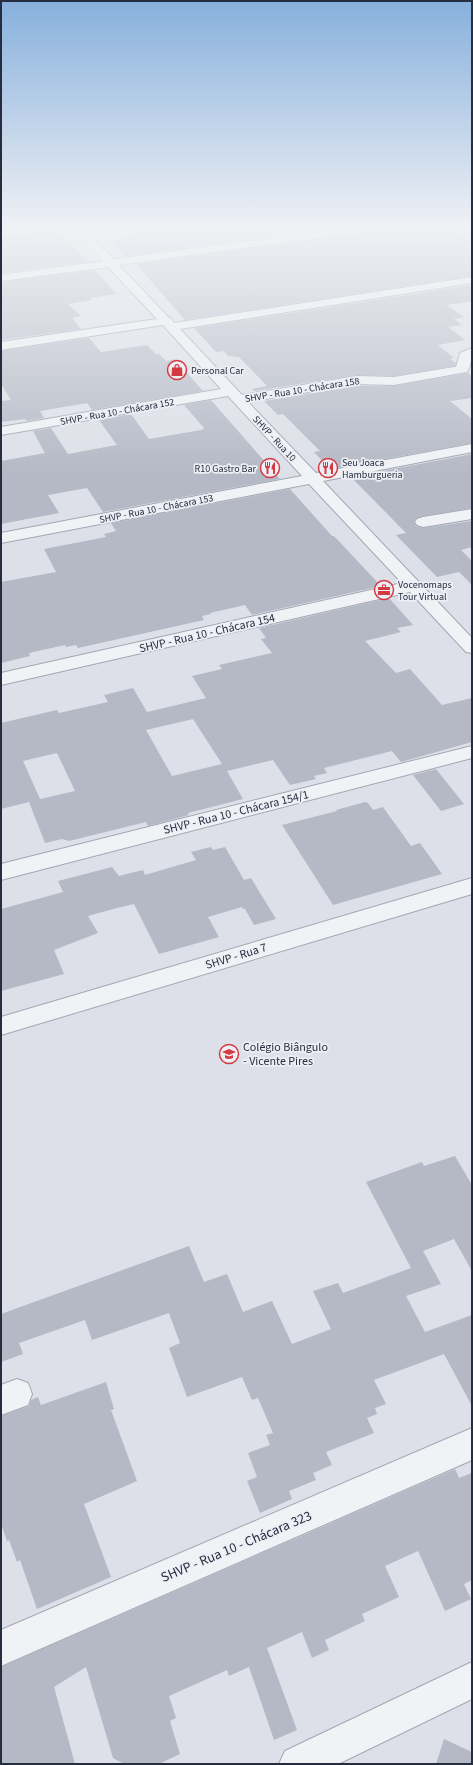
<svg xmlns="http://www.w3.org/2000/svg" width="473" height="1765" font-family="'Source Sans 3',sans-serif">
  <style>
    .building { fill: #b4b9c5; fill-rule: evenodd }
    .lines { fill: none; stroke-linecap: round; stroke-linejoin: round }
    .minor-casing { stroke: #a2a7b2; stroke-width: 2 }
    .minor { fill: #f0f2f6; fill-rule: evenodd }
    .labels { text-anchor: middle; stroke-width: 3.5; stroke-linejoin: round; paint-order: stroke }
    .far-poi-label { font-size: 10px; fill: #262d3f; stroke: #edeff5; text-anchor: start }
    .far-street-label { font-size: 10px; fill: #262d3f; stroke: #edeff5 }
    .street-label { font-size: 12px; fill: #262d3f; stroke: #edeff5 }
    .poi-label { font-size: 12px; fill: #262d3f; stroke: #edeff5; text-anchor: start }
    .near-street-label { font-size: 14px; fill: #262d3f; stroke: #edeff5 }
  </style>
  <rect width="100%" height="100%" fill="#dde0e8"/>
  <path class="building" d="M 56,228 L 88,262 L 1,273 L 1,235 Z
    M 126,228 L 339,228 L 126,256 L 110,240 L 135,237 Z
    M 375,228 L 450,228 L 472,242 L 472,276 L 185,320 L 136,264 L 369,232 Z
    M 95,270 L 116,294 L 90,298 L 92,300 L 68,304 L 81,316 L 72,318 L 81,329 L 1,340 L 1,282 Z
    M 472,285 L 472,301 L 447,305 L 464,317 L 454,319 L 462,325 L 448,327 L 465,340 L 438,345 L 454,358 L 450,358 L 456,363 L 455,366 L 394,376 L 357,375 L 254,391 L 252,389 L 267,386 L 239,357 L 228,356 L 224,351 L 216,352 L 194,328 Z
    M 89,338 L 101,352 L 147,345 L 156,354 L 159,354 L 166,361 L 175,359 L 203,391 L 92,410 L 87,403 L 40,411 L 44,418 L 27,421 L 25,419 L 1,422 L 1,401 L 11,400 L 1,384 L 1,351 Z
    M 468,373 L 472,376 L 472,398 L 450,401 L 472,419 L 472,443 L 330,469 L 314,452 L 320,451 L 283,414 L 278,415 L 264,401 L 357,386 L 394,386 Z
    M 211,400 L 280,479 L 103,512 L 87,488 L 48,495 L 59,513 L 1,524 L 1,461 L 45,453 L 33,431 L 51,428 L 68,454 L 117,445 L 99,420 L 131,414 L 149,439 L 201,430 L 204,428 L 184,405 Z
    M 472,454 L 472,508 L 423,516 L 417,518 L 414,521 L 416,526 L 423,528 L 472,521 L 472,547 L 461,550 L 472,561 L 472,585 L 459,572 L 437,577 L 396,535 L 406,533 L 351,477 Z
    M 290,489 L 332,536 L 334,536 L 381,586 L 252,615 L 245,605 L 210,613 L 211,614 L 202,616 L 204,620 L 78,648 L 76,645 L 66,647 L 65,645 L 29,653 L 30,656 L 1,663 L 1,582 L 56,572 L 44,549 L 106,537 L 104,534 L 116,531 L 111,523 Z
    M 389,598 L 413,625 L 397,628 L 401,632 L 365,641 L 396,673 L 410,669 L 442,705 L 472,698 L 472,742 L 401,762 L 392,751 L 324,768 L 327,773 L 314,776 L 316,779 L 290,785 L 273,760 L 227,771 L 243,799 L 188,813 L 189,815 L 148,826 L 146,822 L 69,841 L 62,839 L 45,843 L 29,802 L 1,809 L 1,723 L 57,710 L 59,713 L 108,702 L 104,695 L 133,688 L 147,712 L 206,698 L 192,676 L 222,669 L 219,665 L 272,653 L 261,639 L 266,638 L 259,628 ZM 193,719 L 222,764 L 172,776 L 146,730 ZM 57,753 L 75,791 L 40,799 L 23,761 Z
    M 436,769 L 464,804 L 441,811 L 413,775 Z
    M 365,802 L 368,803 L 373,810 L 383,807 L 411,846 L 420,843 L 442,874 L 333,905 L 282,825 L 337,811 L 336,810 Z
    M 211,847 L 213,850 L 225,847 L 244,880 L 251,878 L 276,919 L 254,925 L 245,909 L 243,909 L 242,907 L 208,917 L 219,937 L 159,954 L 134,904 L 117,908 L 88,916 L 98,933 L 54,950 L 64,974 L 1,991 L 1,909 L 63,892 L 58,881 L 112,867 L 119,876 L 143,870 L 145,875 L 196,860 L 191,852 Z
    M 455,1156 L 472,1185 L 472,1271 L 454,1239 L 423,1251 L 441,1284 L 406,1296 L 425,1332 L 472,1315 L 472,1406 L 444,1354 L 374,1380 L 386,1404 L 375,1408 L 377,1414 L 367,1418 L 374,1433 L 326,1452 L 332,1465 L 313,1473 L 316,1480 L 289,1491 L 292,1499 L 260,1513 L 247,1481 L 257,1477 L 248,1453 L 270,1445 L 266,1435 L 273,1433 L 258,1398 L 252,1400 L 242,1377 L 187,1397 L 169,1348 L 180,1343 L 169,1313 L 92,1340 L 85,1320 L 19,1343 L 23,1354 L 1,1362 L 1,1314 L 189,1246 L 204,1282 L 227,1274 L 243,1312 L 272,1301 L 292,1344 L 331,1329 L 313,1291 L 338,1283 L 343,1293 L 411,1268 L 366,1182 L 422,1162 L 424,1166 Z
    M 106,1382 L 114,1409 L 111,1410 L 137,1481 L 84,1504 L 111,1577 L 37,1609 L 20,1560 L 17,1562 L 9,1540 L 7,1541 L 1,1524 L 1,1416 L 29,1406 L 31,1400 L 38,1397 L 41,1405 Z
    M 455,1469 L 459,1478 L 472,1473 L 472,1580 L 464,1584 L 471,1599 L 445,1611 L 418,1551 L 385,1566 L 399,1597 L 362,1614 L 365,1621 L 325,1640 L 329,1650 L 312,1658 L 302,1632 L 267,1648 L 297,1730 L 274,1740 L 249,1667 L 229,1676 L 227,1670 L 169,1696 L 176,1718 L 170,1721 L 180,1754 L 159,1764 L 124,1764 L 113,1758 L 86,1667 L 54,1687 L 75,1764 L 1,1764 L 1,1667 Z
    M 444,1739 L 472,1752 L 472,1764 L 436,1764 Z"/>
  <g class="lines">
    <defs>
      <path id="minor" d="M 73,228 L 84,228 L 114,259 L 348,228 L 374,228 L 369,231 L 119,265 L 169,318 L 171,318 L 174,323 L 472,277 L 472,283 L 180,329 L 242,395 L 357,376 L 394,377 L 454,367 L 456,367 L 460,353 L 472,348 C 472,356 471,365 467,372 L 394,385 L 357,384 L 248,402 L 316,473 L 472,444 L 472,452 L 323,481 L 472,638 L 472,653 L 466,652 L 410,592 L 1,685 L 1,673 L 402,583 L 309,484 L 1,543 L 1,533 L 302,476 L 228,396 L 1,435 L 1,427 L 221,389 L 163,325 L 1,350 L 1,342 L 157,319 L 108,267 L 1,281 L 1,275 L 103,261 Z
        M 472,509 L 472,519 L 423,527 L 417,525 L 415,522 L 417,519 L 423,517 Z
        M 472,746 L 472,758 L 1,880 L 1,864 Z
        M 472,878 L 472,894 L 1,1035 L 1,1017 Z
        M 17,1379 L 28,1383 L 32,1394 L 28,1405 L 1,1415 L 1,1385 Z
        M 472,1428 L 472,1460 L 1,1666 L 1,1630 Z
        M 472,1662 L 472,1699 L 338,1764 L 279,1764 L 285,1751 Z"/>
    </defs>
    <use href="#minor" class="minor-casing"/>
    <use href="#minor" class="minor"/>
  </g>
  <linearGradient id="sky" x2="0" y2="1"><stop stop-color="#87b0dc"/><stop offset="0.48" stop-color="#f0f1f5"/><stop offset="1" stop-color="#f0f1f5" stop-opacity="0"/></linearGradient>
  <rect width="473" height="475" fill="url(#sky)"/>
  <defs>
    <symbol id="shop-ring" viewBox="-11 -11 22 22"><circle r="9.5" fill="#edeff5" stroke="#d53a43" stroke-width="1.5"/><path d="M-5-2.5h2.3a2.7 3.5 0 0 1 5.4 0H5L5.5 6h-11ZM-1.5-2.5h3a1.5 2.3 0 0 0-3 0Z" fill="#d53a43"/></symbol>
    <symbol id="restaurant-ring" viewBox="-11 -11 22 22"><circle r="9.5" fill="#edeff5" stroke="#d53a43" stroke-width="1.5"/><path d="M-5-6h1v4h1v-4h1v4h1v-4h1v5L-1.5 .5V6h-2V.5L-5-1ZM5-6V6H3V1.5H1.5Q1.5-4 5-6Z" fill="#d53a43"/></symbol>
    <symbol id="office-ring" viewBox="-11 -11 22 22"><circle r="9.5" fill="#edeff5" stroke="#d53a43" stroke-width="1.5"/><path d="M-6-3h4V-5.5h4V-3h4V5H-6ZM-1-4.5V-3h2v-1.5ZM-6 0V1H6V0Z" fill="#d53a43"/></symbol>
    <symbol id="school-ring" viewBox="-11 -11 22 22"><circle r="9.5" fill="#edeff5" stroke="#d53a43" stroke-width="1.5"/><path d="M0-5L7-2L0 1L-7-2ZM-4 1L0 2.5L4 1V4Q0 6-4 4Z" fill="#d53a43"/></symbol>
  </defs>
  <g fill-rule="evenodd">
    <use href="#shop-ring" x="166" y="359" width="22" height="22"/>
    <use href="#restaurant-ring" x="259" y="457" width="22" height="22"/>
    <use href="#restaurant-ring" x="317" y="457" width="22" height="22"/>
    <use href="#office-ring" x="373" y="579" width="22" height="22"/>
    <use href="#school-ring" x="218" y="1043" width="22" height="22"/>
  </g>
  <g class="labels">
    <g class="far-poi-label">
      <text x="191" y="374">Personal Car</text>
      <text x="342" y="466">Seu Joaca<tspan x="342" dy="12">Hamburgueria</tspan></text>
      <text x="256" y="472" text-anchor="end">R10 Gastro Bar</text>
      <text x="398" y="588">Vocenomaps<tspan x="398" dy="12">Tour Virtual</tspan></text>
    </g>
    <g class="far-street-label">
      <text transform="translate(302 389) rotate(-9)" y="4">SHVP - Rua 10 - Chácara 158</text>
      <text transform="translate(117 411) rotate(-10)" y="4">SHVP - Rua 10 - Chácara 152</text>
      <text transform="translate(275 438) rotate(47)" y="4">SHVP - Rua 10</text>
      <text transform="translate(156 508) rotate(-11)" y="4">SHVP - Rua 10 - Chácara 153</text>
    </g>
    <g class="street-label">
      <text transform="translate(207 633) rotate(-13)" y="4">SHVP - Rua 10 - Chácara 154</text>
      <text transform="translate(236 812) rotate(-14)" y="4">SHVP - Rua 10 - Chácara 154/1</text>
      <text transform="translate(236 956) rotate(-17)" y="4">SHVP - Rua 7</text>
    </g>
    <g class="poi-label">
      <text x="243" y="1051">Colégio Biângulo<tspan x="243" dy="14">- Vicente Pires</tspan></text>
    </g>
    <g class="near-street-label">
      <text transform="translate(236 1546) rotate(-23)" y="5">SHVP - Rua 10 - Chácara 323</text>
    </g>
  </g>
  <rect width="473" height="1765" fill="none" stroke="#262d3f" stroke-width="4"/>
</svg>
